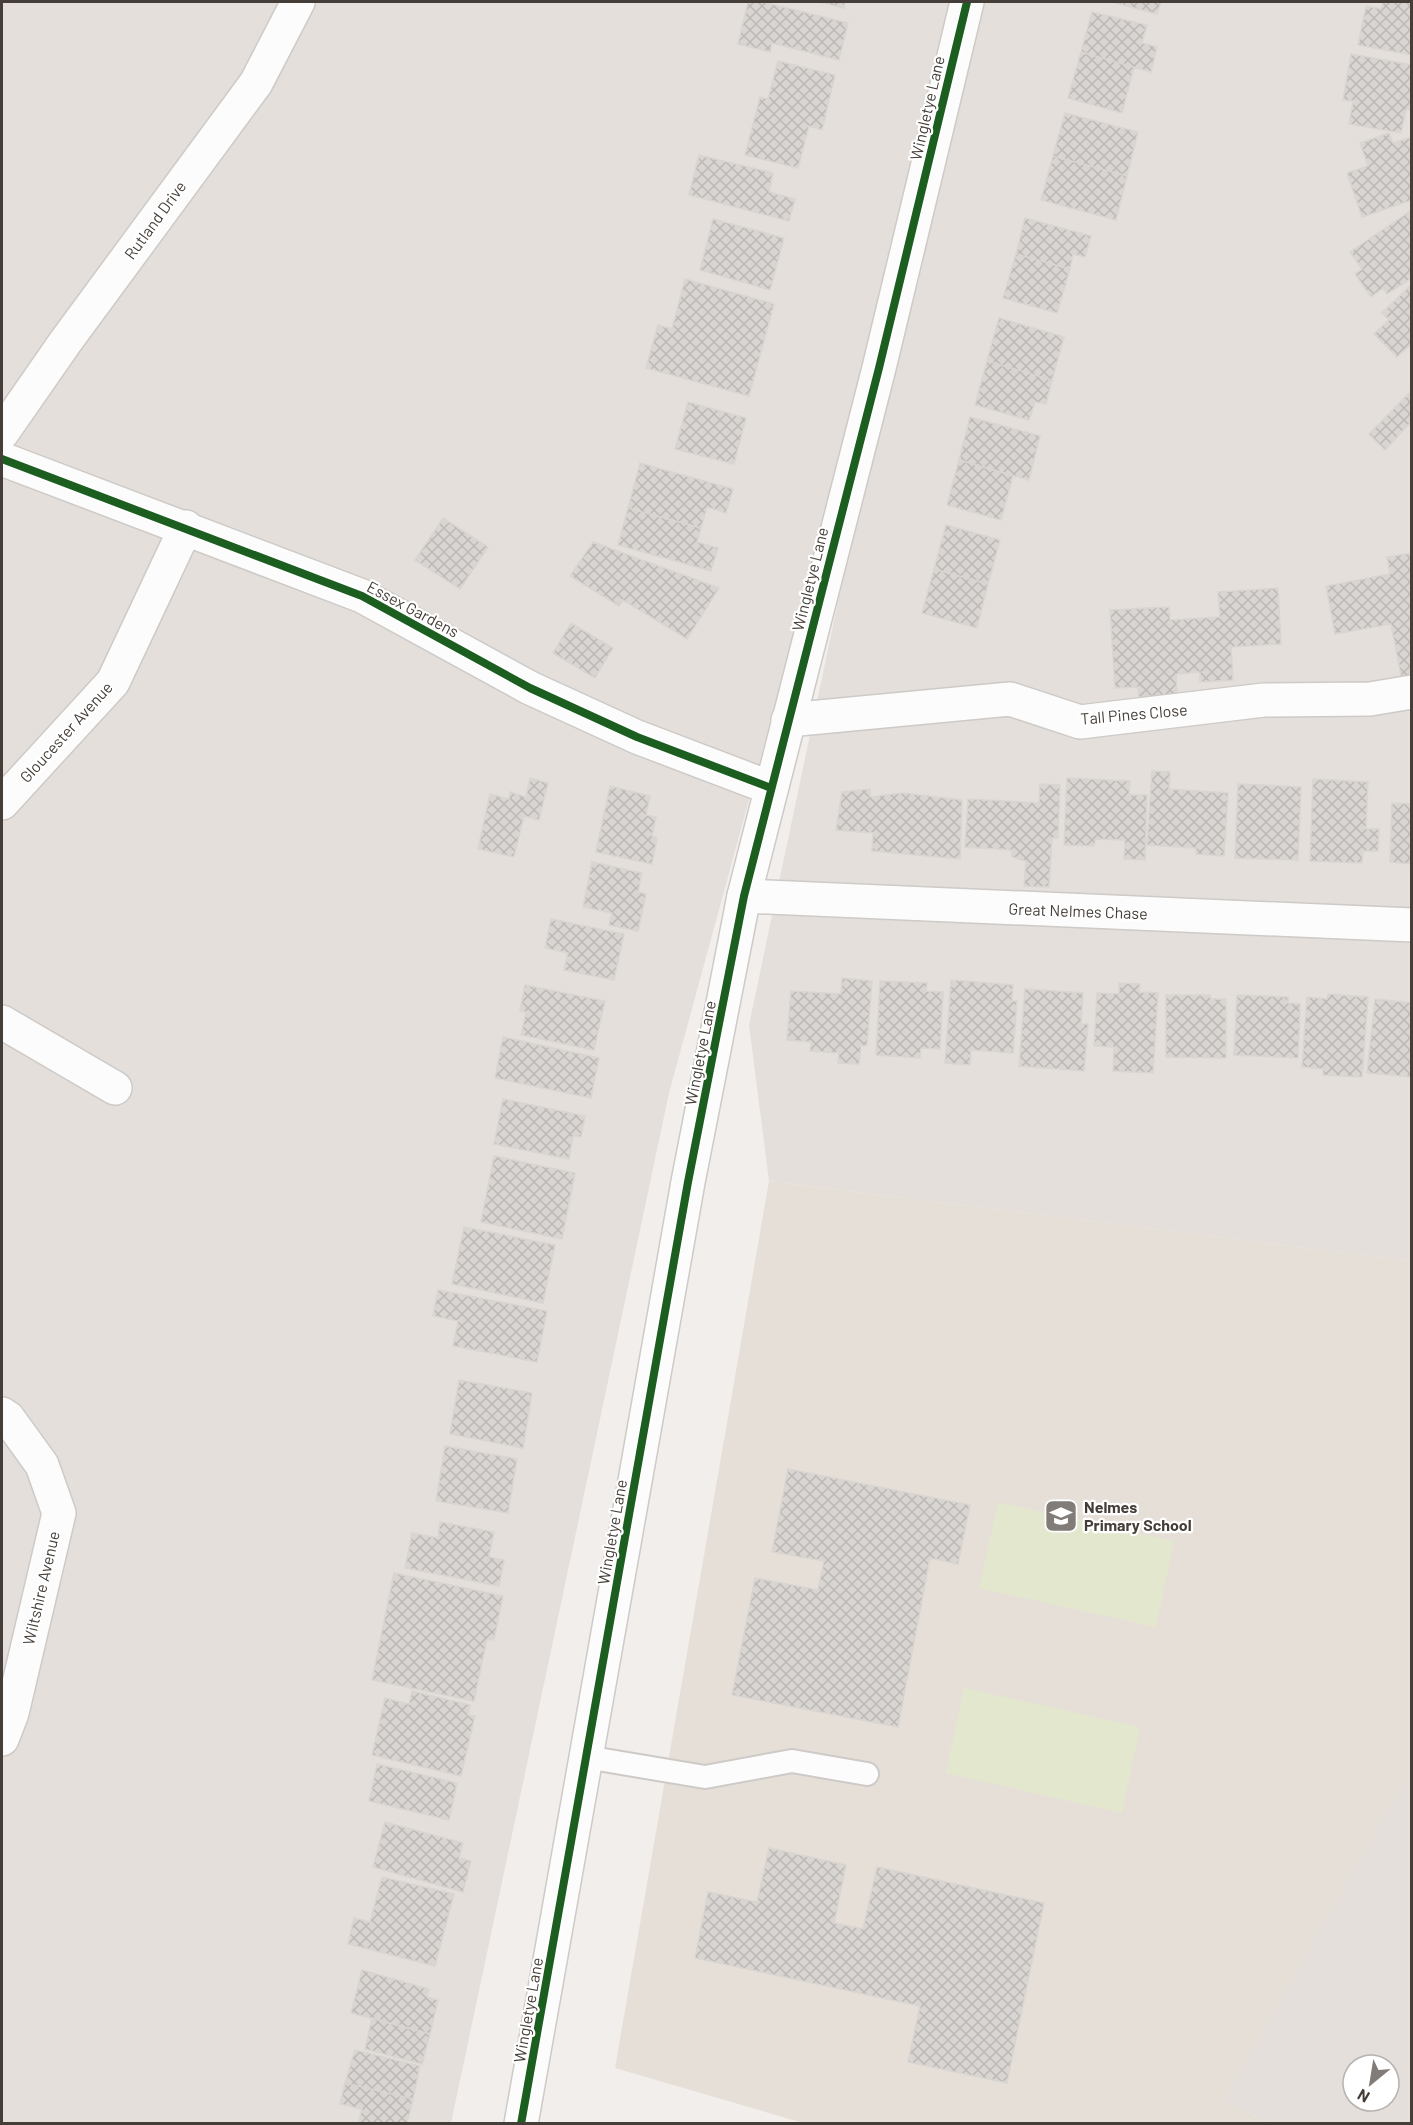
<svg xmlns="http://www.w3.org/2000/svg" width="1413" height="2125" font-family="Barlow,sans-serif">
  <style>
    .residential { fill: #e4dfda; fill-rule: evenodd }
    .education { fill: #e6dfd8 }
    .green { fill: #e3e7ce }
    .building { fill: url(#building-cross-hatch); stroke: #d9d5d1; stroke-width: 1.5 }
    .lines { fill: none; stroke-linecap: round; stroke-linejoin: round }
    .service-casing { stroke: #cdcac7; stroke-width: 26 }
    .minor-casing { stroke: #cdcac7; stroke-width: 36 }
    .tertiary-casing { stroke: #cdcac7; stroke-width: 36 }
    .service { stroke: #fdfcfc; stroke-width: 22 }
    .minor { stroke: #fdfcfc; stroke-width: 33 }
    .tertiary { stroke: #fdfcfc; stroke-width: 33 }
    .cycleway-casing { stroke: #fff; stroke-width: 11 }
    .cycleway { stroke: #1b5e20; stroke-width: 8 }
    .labels { text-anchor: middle; stroke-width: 4.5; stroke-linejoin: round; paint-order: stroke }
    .street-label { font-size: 16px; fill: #453e38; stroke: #fff }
    .poi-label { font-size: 16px; font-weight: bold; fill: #453e38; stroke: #fff; text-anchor: start }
  </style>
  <defs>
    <pattern id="building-cross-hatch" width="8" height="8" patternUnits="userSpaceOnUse" patternTransform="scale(1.5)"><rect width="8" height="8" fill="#d9d5d2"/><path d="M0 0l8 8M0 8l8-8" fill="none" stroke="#bcb8b5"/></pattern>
  </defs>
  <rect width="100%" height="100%" fill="#f1eeeb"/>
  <path class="residential" d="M 2,2 L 1411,2 L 1411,1261 L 769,1181 L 749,1025 L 955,45 L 669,1093 L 451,2123 L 2,2124 Z
    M 1411,1770 L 1411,2123 L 1267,2123 L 1225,2099 ZM 1353,2065 L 1389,2065 L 1389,2101 L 1353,2101 Z"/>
  <path class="education" d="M 769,1181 L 1411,1261 L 1411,1770 L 1225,2099 L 1267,2123 L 803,2123 L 615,2068 Z"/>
  <path class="green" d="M 998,1502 L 1174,1541 L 1156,1627 L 979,1588 Z
    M 964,1688 L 1140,1727 L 1122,1813 L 946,1773 Z"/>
  <path class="building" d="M 748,2 L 763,2 L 848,23 L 839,60 L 772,43 L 770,52 L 738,44 Z
    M 819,2 L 845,2 L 844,8 Z
    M 1112,2 L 1161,2 L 1157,14 Z
    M 1383,2 L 1412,2 L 1412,55 L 1358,45 L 1366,6 L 1381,9 Z
    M 1092,12 L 1147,25 L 1142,43 L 1157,47 L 1151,72 L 1081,52 Z
    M 1081,52 L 1134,67 L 1122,113 L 1068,98 Z
    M 1351,54 L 1412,65 L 1412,110 L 1406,109 L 1401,133 L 1349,124 L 1353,101 L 1343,100 Z
    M 778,61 L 835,75 L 822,130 L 809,126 L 798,168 L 745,155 L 760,97 L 768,99 Z
    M 1065,113 L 1138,132 L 1127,176 L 1053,156 Z
    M 1389,133 L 1393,143 L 1412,137 L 1412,200 L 1362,217 L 1347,173 L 1368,166 L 1360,143 Z
    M 699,155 L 773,173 L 769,192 L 795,199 L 789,221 L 689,195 Z
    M 1053,156 L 1127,176 L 1116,220 L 1041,200 Z
    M 1412,210 L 1412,278 L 1387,294 L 1383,288 L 1371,297 L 1355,274 L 1362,269 L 1350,252 Z
    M 1025,218 L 1091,236 L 1085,257 L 1073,254 L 1070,269 L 1016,254 Z
    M 713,219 L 784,238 L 770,290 L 700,270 Z
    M 1016,254 L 1070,269 L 1057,313 L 1003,298 Z
    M 685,279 L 774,304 L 749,396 L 646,368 L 658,325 L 672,329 Z
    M 1412,284 L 1412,343 L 1397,357 L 1374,334 L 1389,320 L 1382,313 Z
    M 999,318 L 1064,337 L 1052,380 L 987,361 Z
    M 987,361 L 1052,380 L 1046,404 L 1035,402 L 1029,420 L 975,405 Z
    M 1412,390 L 1412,421 L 1385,450 L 1369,434 Z
    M 688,402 L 746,418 L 734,464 L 675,449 Z
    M 970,417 L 1040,436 L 1029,480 L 959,460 Z
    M 959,460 L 1013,476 L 1001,520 L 947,505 Z
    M 640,463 L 733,489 L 726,513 L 707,507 L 701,528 L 628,508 Z
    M 628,508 L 701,528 L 697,542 L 718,548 L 711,571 L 618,545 Z
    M 443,518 L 488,547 L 460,589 L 415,560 Z
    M 946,525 L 1000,540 L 988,584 L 934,569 Z
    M 593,542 L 719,588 L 687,639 L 623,600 L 619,606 L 570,576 Z
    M 1412,553 L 1412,680 L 1402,681 L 1391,624 L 1335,634 L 1326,586 L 1390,574 L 1387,557 Z
    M 934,569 L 988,584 L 977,628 L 922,613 Z
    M 1278,588 L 1281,644 L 1231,647 L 1233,680 L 1200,682 L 1200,672 L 1176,674 L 1177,695 L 1139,697 L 1138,687 L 1115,688 L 1110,610 L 1169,607 L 1170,620 L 1220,617 L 1218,592 Z
    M 571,623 L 613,648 L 595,678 L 553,653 Z
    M 1152,771 L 1170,772 L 1169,789 L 1228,793 L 1224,856 L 1196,854 L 1196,848 L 1147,845 Z
    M 530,778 L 548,783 L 539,820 L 524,816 L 514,857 L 478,849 L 490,794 L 509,799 L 510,792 L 526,797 Z
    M 1067,778 L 1130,781 L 1129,795 L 1147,795 L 1145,860 L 1124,859 L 1125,840 L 1096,839 L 1094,846 L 1064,845 Z
    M 1313,779 L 1368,782 L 1366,829 L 1379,829 L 1378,851 L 1363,851 L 1362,863 L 1310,861 Z
    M 1040,784 L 1060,785 L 1058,838 L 1052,838 L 1049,887 L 1024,886 L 1026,861 L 1012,857 L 1012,850 L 965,847 L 968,799 L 1039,803 Z
    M 1238,784 L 1301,787 L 1298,860 L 1235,858 Z
    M 610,786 L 650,796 L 646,815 L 656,817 L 652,836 L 657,838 L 652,864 L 596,852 Z
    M 870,789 L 870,797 L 903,793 L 962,800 L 960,859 L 872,851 L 873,833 L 836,830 L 842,792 Z
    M 1392,803 L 1412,804 L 1412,864 L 1390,862 Z
    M 592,862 L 642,873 L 638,892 L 646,894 L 638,931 L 609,925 L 612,913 L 583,907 Z
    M 551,919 L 624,934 L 614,980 L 564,970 L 568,953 L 545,948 Z
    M 842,978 L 872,981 L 867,1046 L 861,1045 L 859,1064 L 838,1063 L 839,1053 L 810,1051 L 811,1042 L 787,1040 L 791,991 L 841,994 Z
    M 951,980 L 1013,985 L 1012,1001 L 1017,1001 L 1013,1053 L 971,1050 L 970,1065 L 945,1063 Z
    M 880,981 L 927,983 L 926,991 L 943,992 L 940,1049 L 921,1048 L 920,1058 L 876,1055 Z
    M 1119,983 L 1140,984 L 1139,992 L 1158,993 L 1153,1073 L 1113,1071 L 1114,1047 L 1094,1046 L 1097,993 L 1119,994 Z
    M 525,985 L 605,1001 L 594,1050 L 521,1035 L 526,1012 L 520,1011 Z
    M 1025,989 L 1083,993 L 1081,1024 L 1088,1024 L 1084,1071 L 1019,1066 Z
    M 1328,994 L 1368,997 L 1362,1077 L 1323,1075 L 1323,1069 L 1302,1067 L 1307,997 L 1327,999 Z
    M 1166,995 L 1210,995 L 1211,999 L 1226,999 L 1226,1058 L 1166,1057 Z
    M 1237,995 L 1288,997 L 1288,1003 L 1300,1004 L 1298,1058 L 1234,1055 Z
    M 1375,999 L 1412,1003 L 1412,1077 L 1367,1073 Z
    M 503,1037 L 599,1058 L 591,1098 L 495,1078 Z
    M 503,1099 L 585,1116 L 581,1137 L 573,1136 L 569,1159 L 494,1144 Z
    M 494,1156 L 575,1173 L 562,1239 L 481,1222 Z
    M 464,1227 L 555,1245 L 543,1303 L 452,1284 Z
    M 438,1290 L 547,1311 L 537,1362 L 453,1346 L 458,1321 L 433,1316 Z
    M 459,1380 L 532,1393 L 523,1448 L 450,1434 Z
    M 445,1446 L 517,1459 L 508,1513 L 436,1501 Z
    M 788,1469 L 970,1505 L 958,1564 L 930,1558 L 898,1727 L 732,1695 L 755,1578 L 818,1590 L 824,1561 L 772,1552 Z
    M 440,1522 L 494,1532 L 489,1557 L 504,1560 L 499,1586 L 405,1568 L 412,1533 L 438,1538 Z
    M 394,1573 L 503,1596 L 494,1640 L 487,1639 L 474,1701 L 372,1680 Z
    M 412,1691 L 470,1705 L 468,1715 L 475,1716 L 461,1776 L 372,1755 L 385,1698 L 409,1704 Z
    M 377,1764 L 457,1783 L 449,1820 L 369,1801 Z
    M 385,1822 L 463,1843 L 459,1858 L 471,1861 L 463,1892 L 373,1867 Z
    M 769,1848 L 846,1865 L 834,1923 L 863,1929 L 877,1867 L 1044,1903 L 1007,2083 L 908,2062 L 920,2006 L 695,1958 L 708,1892 L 757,1902 Z
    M 382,1877 L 454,1894 L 435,1966 L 348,1944 L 354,1918 L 370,1922 Z
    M 362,1970 L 429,1989 L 427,1997 L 438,2000 L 430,2034 L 351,2013 Z
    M 372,2018 L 430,2034 L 422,2064 L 365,2049 Z
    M 355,2050 L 420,2066 L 413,2099 L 345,2083 Z
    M 345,2083 L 413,2099 L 407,2124 L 358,2124 L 362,2109 L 340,2104 Z"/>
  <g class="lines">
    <defs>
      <path id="service" d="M 586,1757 L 705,1777 L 792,1761 L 867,1774"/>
      <path id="minor" d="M 2,433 L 66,341 L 256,83 L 298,2
        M 2,459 L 362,596 L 530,688 L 637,737 L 771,788
        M 788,720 L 1010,699 L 1080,722 L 1264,700 L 1370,699 L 1412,692
        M 2,803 L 113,682 L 186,527
        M 744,896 L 1412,925
        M 2,1022 L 115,1088
        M 2,1414 L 8,1418 L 42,1465 L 59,1513 L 12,1713 L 2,1739"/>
      <path id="tertiary" d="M 521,2124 L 688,1182 L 744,896 L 879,368 L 967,2"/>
    </defs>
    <use href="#service" class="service-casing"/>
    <use href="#minor" class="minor-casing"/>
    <use href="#tertiary" class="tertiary-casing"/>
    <use href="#service" class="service"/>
    <use href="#minor" class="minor"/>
    <use href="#tertiary" class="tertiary"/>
    <defs>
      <path id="cycleway" d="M 2,459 L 362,596 L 530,688 L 637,737 L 771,788
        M 521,2124 L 688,1182 L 744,896 L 879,368 L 967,2"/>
    </defs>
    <use href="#cycleway" class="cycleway-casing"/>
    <use href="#cycleway" class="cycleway"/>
  </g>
  <defs>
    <symbol id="school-square" viewBox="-11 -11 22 22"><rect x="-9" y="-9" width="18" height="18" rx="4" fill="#817c77" stroke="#fff"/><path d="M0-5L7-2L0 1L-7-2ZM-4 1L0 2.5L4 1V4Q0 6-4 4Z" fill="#fff"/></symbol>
  </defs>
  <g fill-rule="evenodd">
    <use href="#school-square" x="1042" y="1497" width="38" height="38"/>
  </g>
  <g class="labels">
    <g class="street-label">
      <text transform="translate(927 108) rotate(-77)" y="6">Wingletye Lane</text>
      <text transform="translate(155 220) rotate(-54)" y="6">Rutland Drive</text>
      <text transform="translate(810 579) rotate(-76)" y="6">Wingletye Lane</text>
      <text transform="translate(413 609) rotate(28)" y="6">Essex Gardens</text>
      <text transform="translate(1134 714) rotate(-5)" y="6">Tall Pines Close</text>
      <text transform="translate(66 732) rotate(-48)" y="6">Gloucester Avenue</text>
      <text transform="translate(1078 911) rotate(2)" y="6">Great Nelmes Chase</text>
      <text transform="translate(700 1053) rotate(-79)" y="6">Wingletye Lane</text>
      <text transform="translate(612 1532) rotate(-80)" y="6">Wingletye Lane</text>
      <text transform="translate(41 1588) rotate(-77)" y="6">Wiltshire Avenue</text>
      <text transform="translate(528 2010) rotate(-80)" y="6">Wingletye Lane</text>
    </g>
    <g class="poi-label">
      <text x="1084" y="1513">Nelmes<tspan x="1084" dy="18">Primary School</tspan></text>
    </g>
  </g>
  <rect width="1413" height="2125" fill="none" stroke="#453e38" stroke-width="6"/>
  <g transform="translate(1371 2083) rotate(210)"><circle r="28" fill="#ffffff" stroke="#b5b2af" stroke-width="1.5"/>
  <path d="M0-4.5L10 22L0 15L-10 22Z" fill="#817c77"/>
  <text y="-9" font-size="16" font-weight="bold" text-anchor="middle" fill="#453e38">N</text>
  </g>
</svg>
